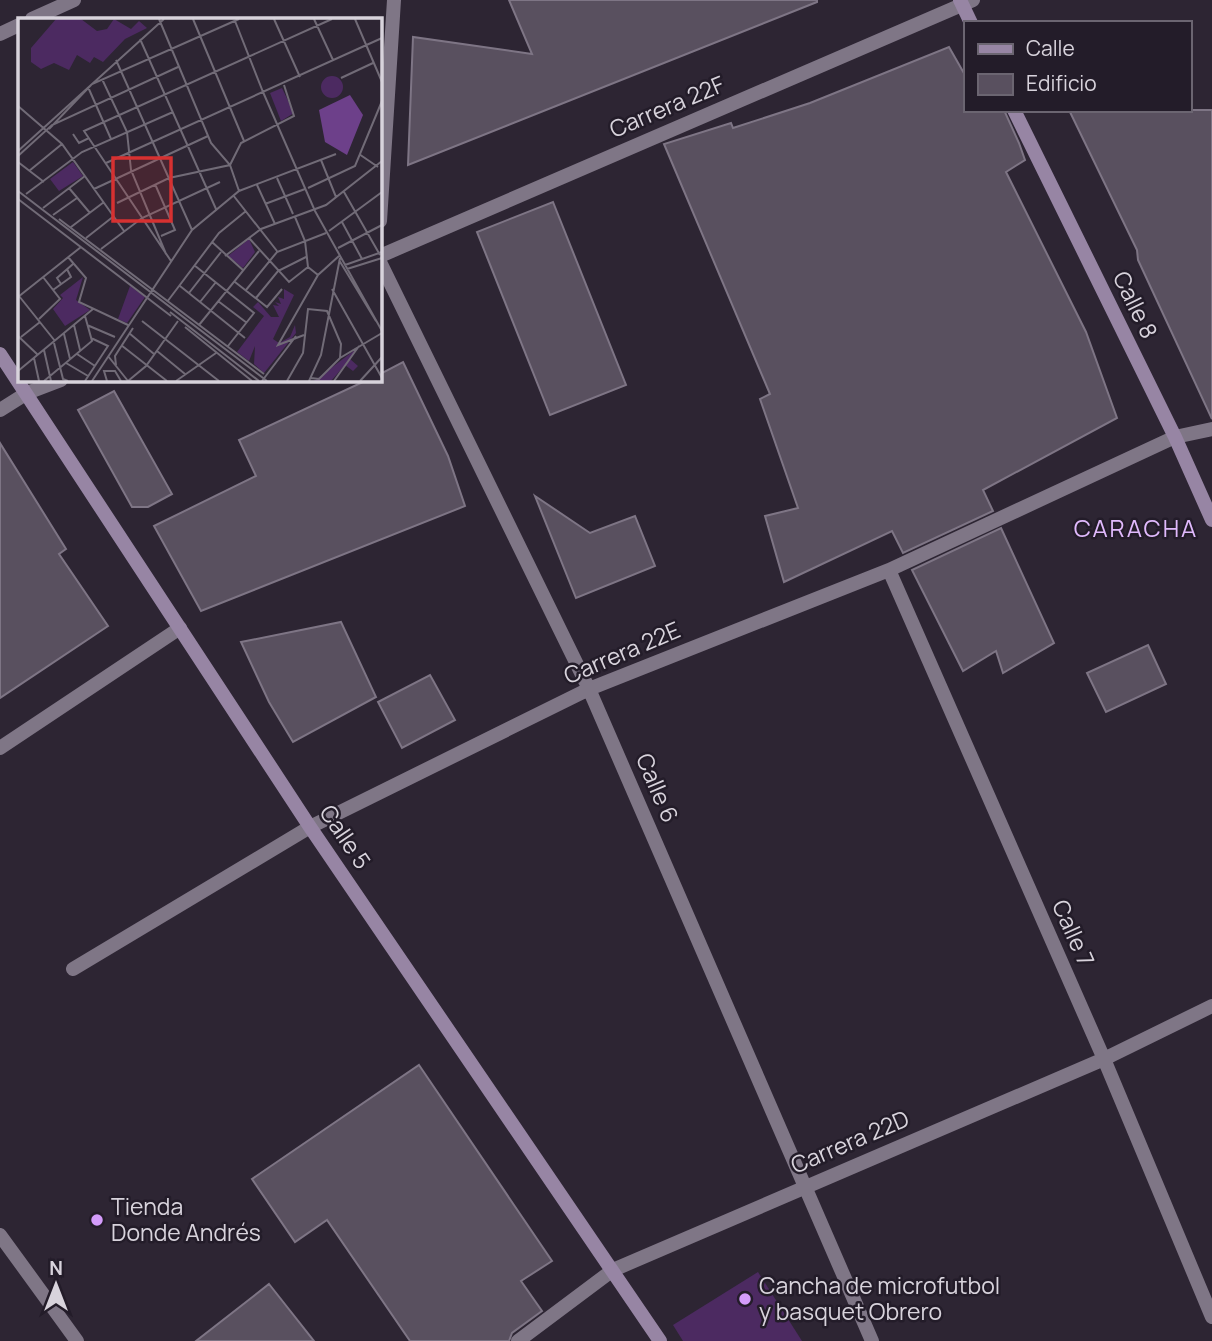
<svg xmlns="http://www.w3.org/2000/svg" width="1212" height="1341" font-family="Manrope,sans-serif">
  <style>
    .green { fill: #4c2a61 }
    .building { fill: #59505f; stroke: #7e7585; stroke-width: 2 }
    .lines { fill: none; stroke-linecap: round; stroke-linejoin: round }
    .street { stroke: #7f7686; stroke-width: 14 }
    .secondary { stroke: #9785a4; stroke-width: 14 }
    .poi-dot { fill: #d49cfb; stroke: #231c29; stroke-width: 2.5 }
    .labels { text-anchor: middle; stroke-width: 5; stroke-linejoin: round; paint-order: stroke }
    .street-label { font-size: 23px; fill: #d8d3dc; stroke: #231c29 }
    .poi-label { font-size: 23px; fill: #d8d3dc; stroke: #231c29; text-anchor: start }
    .neighbourhood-label { font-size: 24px; letter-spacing: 2px; fill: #e0b9fc; stroke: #231c29 }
    .inset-road { fill: none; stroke: #716b77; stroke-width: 2 }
    .view { fill: #d63131; fill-opacity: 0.15; stroke: #d63131; stroke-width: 3.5 }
    .inset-edge { fill: none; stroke: #d8d3dc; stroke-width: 3.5 }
  </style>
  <rect width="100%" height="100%" fill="#2d2533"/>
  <path class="green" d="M 758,1272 L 802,1341 L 683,1341 L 673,1325 Z"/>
  <path class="building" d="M 509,0 L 817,0 L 817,2 L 408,165 L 413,37 L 532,54 Z
    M 949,47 L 965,75 L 965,110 L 1004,110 L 1019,143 L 1025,160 L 1006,172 L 1086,332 L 1117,418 L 983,490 L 993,511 L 903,553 L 892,531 L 784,582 L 765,516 L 798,508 L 760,399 L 770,394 L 664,144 L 731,123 L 733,128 L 810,103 Z
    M 1069,110 L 1212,110 L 1212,419 L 1138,260 L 1137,250 Z
    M 553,202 L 626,385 L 550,415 L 477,232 Z
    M 403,362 L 448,456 L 465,506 L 201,611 L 154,526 L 256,476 L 239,440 L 367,380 L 380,380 L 380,374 Z
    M 114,391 L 172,494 L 148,507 L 132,507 L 78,410 Z
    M 0,443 L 66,549 L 59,554 L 108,626 L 0,698 Z
    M 535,496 L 590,533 L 635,516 L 655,566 L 576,598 Z
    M 1001,528 L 1054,643 L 1003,673 L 996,651 L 963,671 L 912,570 Z
    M 341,622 L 376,697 L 293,742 L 269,702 L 241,642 Z
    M 1148,645 L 1166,684 L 1106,712 L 1087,673 Z
    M 430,675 L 455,720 L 402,748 L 378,702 Z
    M 419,1065 L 552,1261 L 521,1281 L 542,1311 L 512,1333 L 509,1341 L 410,1341 L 327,1220 L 295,1242 L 252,1179 Z
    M 269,1284 L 314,1341 L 196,1341 Z"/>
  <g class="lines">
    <path class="street" d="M 32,19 L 74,0
      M 0,34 L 19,25
      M 380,221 L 394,0
      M 380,256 L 973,0
      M 380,262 L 589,689 L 872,1341
      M 0,410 L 27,393 L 61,380
      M 889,570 L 1104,1059 L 1212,1317
      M 0,748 L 180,628
      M 73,969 L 310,827 L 589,689 L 889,570 L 1175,437 L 1212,429
      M 0,1235 L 77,1341
      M 518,1341 L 613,1270 L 1104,1059 L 1212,1006"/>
    <path class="secondary" d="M 960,0 L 971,23
      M 1014,110 L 1175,437 L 1212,520
      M 0,354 L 310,827 L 660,1341"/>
  </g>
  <g class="poi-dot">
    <circle cx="97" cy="1220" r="7"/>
    <circle cx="745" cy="1299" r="7"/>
  </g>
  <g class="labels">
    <g class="street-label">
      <text transform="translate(667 107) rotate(-23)" y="8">Carrera 22F</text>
      <text transform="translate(1135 305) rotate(64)" y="8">Calle 8</text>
      <text transform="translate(622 653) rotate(-23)" y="8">Carrera 22E</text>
      <text transform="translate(657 788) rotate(67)" y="8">Calle 6</text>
      <text transform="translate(345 837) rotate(56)" y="8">Calle 5</text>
      <text transform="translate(1073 933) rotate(66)" y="8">Calle 7</text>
      <text transform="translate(850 1142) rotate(-23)" y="8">Carrera 22D</text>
    </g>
    <g class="poi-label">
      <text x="111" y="1215">Tienda<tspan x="111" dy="26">Donde Andrés</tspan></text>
      <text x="759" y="1294">Cancha de microfutbol<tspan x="759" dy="26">y basquet Obrero</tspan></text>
    </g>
    <g class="neighbourhood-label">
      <text x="1136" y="537">CARACHA</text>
    </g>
  </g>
  <g transform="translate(18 18)">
    <rect width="364" height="364" fill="#2d2533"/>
    <path d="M 38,1 L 63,1 L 79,13 L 89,11 L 96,1 L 113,11 L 121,3 L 129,10 L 107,21 L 85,44 L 76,39 L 72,45 L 59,37 L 51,52 L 36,45 L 23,51 L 13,44 L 13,30 ZM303 69a11 11 0 1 1 22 0a11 11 0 1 1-22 0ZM 264,70 L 276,95 L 263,103 L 252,75 ZM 55,144 L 65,158 L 41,173 L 32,161 ZM 231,221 L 237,234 L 225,250 L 210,238 ZM 65,259 L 58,282 L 72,292 L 47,308 L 35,291 L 45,280 L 42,277 ZM 112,268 L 127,279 L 109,305 L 100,301 ZM 266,271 L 276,277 L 255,321 L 261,325 L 272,319 L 277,307 L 278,315 L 246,355 L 236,346 L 237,328 L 231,343 L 219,334 L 246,298 L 235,289 L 240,284 L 253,299 L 261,299 L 255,287 L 261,288 L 257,284 L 263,286 L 260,279 L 266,281 ZM 338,331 L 332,341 L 340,348 L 335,353 L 327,347 L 313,363 L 296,363 Z" fill="#4c2a61"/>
    <path d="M 332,77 L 345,97 L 329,137 L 307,124 L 301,92 Z" fill="#6d408a"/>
    <path class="inset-road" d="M 141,1 L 193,125 L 212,147 L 221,173M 175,1 L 226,123M 256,1 L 282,59M 296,1 L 315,42M 337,1 L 364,64M 217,3 L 245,74M 122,21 L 198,191M 98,42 L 174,212M 323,60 L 355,45M 84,61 L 109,114 L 113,152 L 148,236M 70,69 L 93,121M 245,74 L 297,193 L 364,313M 0,88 L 44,126 L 106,213M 31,111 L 74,66 L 221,1M 55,116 L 61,125 L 71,120M 0,133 L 146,1M 341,136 L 360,149M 0,138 L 34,107 L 160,49M 303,142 L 318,179M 0,144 L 26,164M 88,145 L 364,20M 11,153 L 44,126M 259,160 L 275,196M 137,166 L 157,212 L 143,218M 239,167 L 257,206M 51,170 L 72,195M 290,170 L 337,148 L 364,83M 76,171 L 190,118M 0,173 L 249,363M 326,174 L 362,237M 8,176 L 64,134 L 155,94M 215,177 L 259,233M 0,181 L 153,298M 99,185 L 151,160 L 212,147 L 223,125 L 276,98 L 266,67M 247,186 L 287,171M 25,190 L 67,158M 35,197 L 59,180M 277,199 L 287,223 L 290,249 L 300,257M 41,201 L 246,356M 324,204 L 344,241M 53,209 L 86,184M 311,213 L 364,174M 68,220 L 96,198M 231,220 L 271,264 L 290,249M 194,224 L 226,253M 320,230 L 364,207M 83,231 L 124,200 L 202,164M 207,238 L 243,211 L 308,187 L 364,143M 50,239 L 68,260 L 61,284 L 110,307M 321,242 L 358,303M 153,243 L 66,113 L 314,1M 176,247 L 236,295 L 210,328M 327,247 L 364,234M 329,251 L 364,240M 217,264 L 249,289 L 264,271M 43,266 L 39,260 L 55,246M 162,268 L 227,320M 314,271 L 364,360M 35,272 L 53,259 L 49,251M 228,272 L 259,234 L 308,215M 171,275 L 203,234M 1,278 L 37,323M 0,279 L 63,229M 238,280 L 260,253 L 288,239M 200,283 L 229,305M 149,284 L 201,215 L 228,193M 182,284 L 198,264M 152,294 L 241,363M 21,301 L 42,281 L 25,259M 124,303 L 201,363M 56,307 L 62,332M 69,307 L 97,319M 181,307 L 241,233M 167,309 L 234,363M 111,315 L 136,336M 46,316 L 52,341M 286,317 L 260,327 L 300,257 L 321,238M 0,318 L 20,337M 3,319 L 22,304M 36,325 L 45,361 L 50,363M 103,327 L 149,363M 26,332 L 33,363M 139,333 L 167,356M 59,336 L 77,348M 90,338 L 110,363M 16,340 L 21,363M 48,345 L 70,358M 98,347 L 97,338 L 115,310M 0,353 L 75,291M 293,360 L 301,361 L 322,340 L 364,315M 26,363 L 74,323 L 67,298M 67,363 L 90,328 L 73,320M 74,363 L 174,212 L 221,173 L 318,136M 89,363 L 86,353 L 97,353 L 103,363M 110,363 L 128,348 L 160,303M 158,363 L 198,335M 244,363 L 278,318M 269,363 L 285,335 L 290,291 L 309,293 L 323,326 L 322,340M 291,363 L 303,337 L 322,240M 316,363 L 341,328M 342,363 L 364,339"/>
    <path class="view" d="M 95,140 L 153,140 L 153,203 L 95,203 Z"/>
    <rect width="364" height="364" class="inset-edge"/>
  </g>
  <rect x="964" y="21" width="228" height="91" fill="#231c29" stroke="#6b6571" stroke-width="2"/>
  <rect x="978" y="44" width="35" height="10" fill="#9785a4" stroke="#6b6571" stroke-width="2"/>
  <text x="1026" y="56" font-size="21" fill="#d8d3dc">Calle</text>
  <rect x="978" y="74" width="35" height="21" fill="#59505f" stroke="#6b6571" stroke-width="2"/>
  <text x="1026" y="91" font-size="21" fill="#d8d3dc">Edificio</text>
  <g transform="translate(56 1285)" stroke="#231c29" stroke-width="5" paint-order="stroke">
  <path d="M0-5L12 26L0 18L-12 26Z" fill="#d8d3dc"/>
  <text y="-10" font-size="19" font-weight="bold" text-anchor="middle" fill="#d8d3dc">N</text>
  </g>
</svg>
